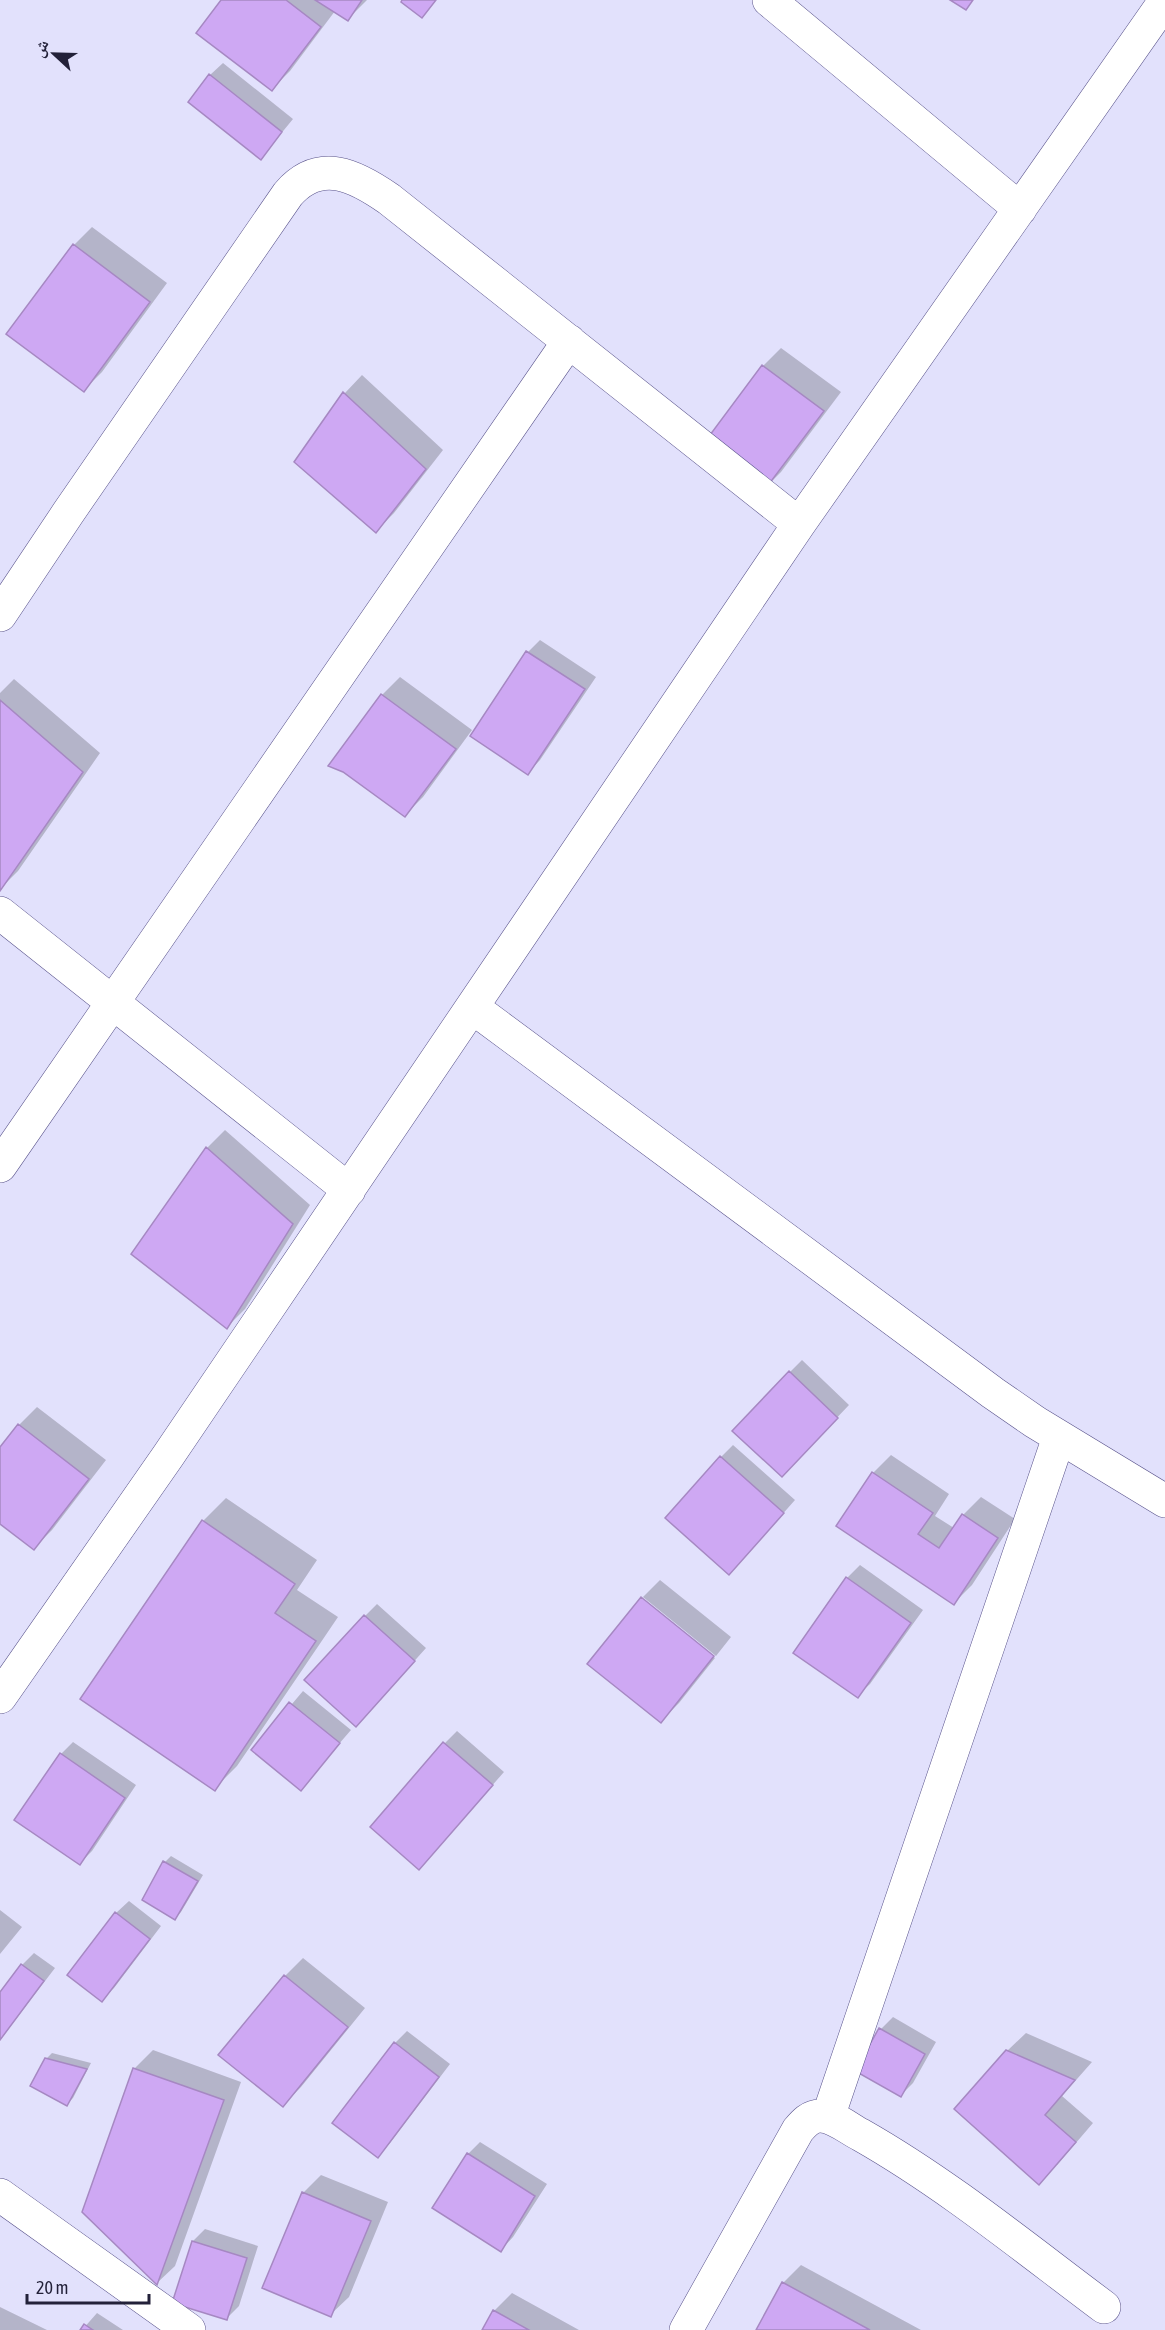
<svg xmlns="http://www.w3.org/2000/svg" width="1165" height="2330" font-family="'Asap Condensed','Noto Naskh Arabic',sans-serif">
  <style>
    .shadow { fill: #0003 }
    .building { fill: #cea8f3; stroke: #a688c2; stroke-width: 1.5 }
    .lines { fill: none; stroke-linecap: round; stroke-linejoin: round }
    .minor-casing { stroke: #59538b; stroke-width: 34 }
    .minor { stroke: #fff; stroke-width: 33 }
  </style>
  <rect width="100%" height="100%" fill="#e2e1fc"/>
  <path class="shadow" d="M 223,0 L 367,0 L 348,19 L 335,11 L 290,71 L 272,89 Z
    M 223,63 L 293,119 L 261,158 L 210,75 Z
    M 92,227 L 167,283 L 102,372 L 84,390 L 74,245 Z
    M 781,348 L 841,392 L 781,472 L 763,490 L 704,446 L 763,366 Z
    M 362,375 L 443,450 L 394,513 L 376,531 L 296,461 L 345,393 Z
    M 540,640 L 596,677 L 540,760 L 528,773 L 472,736 L 528,652 Z
    M 400,677 L 472,730 L 423,797 L 405,815 L 382,695 Z
    M 14,679 L 100,753 L 18,871 L 0,889 L 0,693 Z
    M 225,1130 L 310,1205 L 245,1309 L 227,1327 L 133,1254 L 207,1148 Z
    M 802,1360 L 849,1405 L 794,1463 L 790,1372 Z
    M 37,1407 L 106,1460 L 52,1530 L 34,1548 L 0,1522 L 0,1450 L 19,1425 Z
    M 733,1445 L 795,1500 L 741,1561 L 721,1457 Z
    M 891,1455 L 949,1494 L 935,1516 L 954,1528 L 963,1515 L 981,1497 L 1015,1519 L 972,1585 L 954,1603 L 873,1473 Z
    M 226,1498 L 317,1560 L 297,1590 L 338,1617 L 237,1766 L 214,1789 L 203,1521 Z
    M 860,1565 L 923,1610 L 870,1684 L 857,1696 L 795,1653 L 847,1578 Z
    M 660,1580 L 731,1637 L 716,1656 L 643,1597 Z
    M 641,1600 L 715,1658 L 679,1703 L 661,1721 Z
    M 377,1604 L 426,1648 L 368,1713 L 365,1616 Z
    M 303,1691 L 351,1730 L 300,1789 L 253,1750 Z
    M 457,1731 L 504,1772 L 431,1855 L 444,1744 Z
    M 73,1742 L 136,1785 L 92,1851 L 80,1863 L 61,1754 Z
    M 171,1856 L 203,1875 L 181,1912 L 175,1918 L 165,1862 Z
    M 129,1901 L 161,1926 L 114,1988 L 101,2000 L 69,1975 L 116,1913 Z
    M 0,1910 L 22,1927 L 0,1954 Z
    M 34,1953 L 55,1968 L 0,2040 L 0,1994 L 22,1965 Z
    M 303,1958 L 365,2008 L 301,2087 L 283,2105 L 220,2054 L 285,1976 Z
    M 893,2017 L 936,2042 L 913,2083 L 901,2095 L 881,2029 Z
    M 407,2031 L 450,2064 L 390,2143 L 377,2156 L 395,2043 Z
    M 1026,2033 L 1092,2062 L 1062,2096 L 1093,2123 L 1057,2165 L 1007,2051 Z
    M 153,2050 L 241,2082 L 175,2266 L 157,2283 L 83,2212 L 135,2068 Z
    M 52,2053 L 91,2063 L 73,2098 L 67,2104 L 46,2059 Z
    M 480,2142 L 547,2184 L 513,2237 L 501,2250 L 468,2154 Z
    M 321,2175 L 388,2202 L 349,2297 L 330,2315 L 303,2193 Z
    M 205,2229 L 258,2246 L 239,2306 L 226,2319 L 193,2241 Z
    M 801,2265 L 921,2330 L 758,2330 L 783,2283 Z
    M 512,2293 L 579,2330 L 484,2330 L 494,2311 Z
    M 0,2307 L 47,2330 L 0,2330 Z
    M 97,2313 L 123,2330 L 82,2330 Z"/>
  <path class="building" d="M 221,0 L 286,0 L 321,27 L 272,91 L 196,33 Z
    M 315,0 L 362,0 L 348,21 Z
    M 402,0 L 436,0 L 422,18 L 401,2 Z
    M 950,0 L 973,0 L 966,10 Z
    M 209,74 L 282,132 L 261,160 L 188,102 Z
    M 73,244 L 150,302 L 84,392 L 6,334 Z
    M 762,365 L 824,411 L 763,492 L 701,447 Z
    M 343,392 L 426,469 L 376,533 L 294,462 Z
    M 526,651 L 585,689 L 528,775 L 470,736 Z
    M 381,694 L 456,749 L 405,817 L 343,772 L 328,766 Z
    M 0,700 L 83,772 L 0,891 Z
    M 206,1147 L 293,1224 L 227,1329 L 131,1254 Z
    M 789,1371 L 838,1418 L 782,1477 L 732,1431 Z
    M 18,1424 L 89,1479 L 34,1550 L 0,1524 L 0,1447 Z
    M 720,1456 L 784,1513 L 729,1575 L 665,1518 Z
    M 872,1472 L 933,1513 L 918,1534 L 939,1548 L 962,1514 L 998,1538 L 954,1605 L 836,1526 Z
    M 202,1520 L 295,1584 L 275,1613 L 316,1641 L 215,1791 L 80,1699 Z
    M 846,1577 L 911,1623 L 858,1698 L 793,1653 Z
    M 641,1597 L 714,1656 L 661,1723 L 587,1664 Z
    M 364,1615 L 415,1661 L 356,1727 L 304,1680 Z
    M 289,1702 L 340,1743 L 301,1791 L 251,1750 Z
    M 443,1742 L 493,1785 L 419,1870 L 370,1827 Z
    M 60,1753 L 125,1798 L 80,1865 L 14,1820 Z
    M 163,1861 L 198,1881 L 175,1920 L 142,1900 Z
    M 115,1912 L 150,1939 L 102,2002 L 67,1975 Z
    M 21,1964 L 44,1981 L 0,2040 L 0,1992 Z
    M 284,1975 L 348,2027 L 283,2107 L 218,2055 Z
    M 879,2028 L 925,2054 L 901,2097 L 855,2071 Z
    M 394,2042 L 439,2077 L 378,2158 L 332,2123 Z
    M 1006,2050 L 1075,2080 L 1045,2115 L 1076,2142 L 1039,2185 L 954,2109 Z
    M 45,2058 L 87,2069 L 67,2106 L 30,2086 Z
    M 133,2068 L 224,2100 L 157,2285 L 82,2212 Z
    M 467,2153 L 535,2196 L 501,2252 L 432,2208 Z
    M 302,2192 L 371,2221 L 331,2317 L 262,2288 Z
    M 192,2241 L 247,2258 L 227,2320 L 172,2303 Z
    M 782,2282 L 870,2330 L 756,2330 Z
    M 493,2310 L 529,2330 L 482,2330 Z
    M 84,2324 L 93,2330 L 80,2330 Z"/>
  <g class="lines">
    <defs>
      <path id="minor" d="M 769,0 L 1020,209
        M 0,615 L 68,513 L 288,194 C 320,157 356,176 389,199 L 799,524
        M 0,913 L 349,1190
        M 472,1007 L 993,1393 L 1035,1422 L 1165,1501
        M 0,1166 L 569,341
        M 0,1697 L 168,1456 L 799,524 L 1165,1
        M 828,2117 L 1059,1437
        M 0,2195 L 189,2330
        M 686,2330 L 798,2130 C 804,2123 810,2116 820,2116 C 834,2116 849,2129 861,2135 C 947,2184 1025,2248 1104,2307"/>
    </defs>
    <use href="#minor" class="minor-casing"/>
    <use href="#minor" class="minor"/>
  </g>
  <g transform="translate(54 54) rotate(292)" stroke="#e2e1fc" stroke-width="4.5" paint-order="stroke">
  <path d="M0-4.5L10 22L0 15L-10 22Z" fill="#232139"/>
  <text y="-9" font-size="16" font-weight="bold" text-anchor="middle" fill="#232139">ش</text>
  </g>
  <path d="M27 2294v9h122v-9" fill="none" stroke="#232139" stroke-width="3"/>
  <text x="36" y="2294" font-size="18" fill="#232139" stroke="#e2e1fc" stroke-width="4.5" paint-order="stroke">20 m</text>
</svg>
